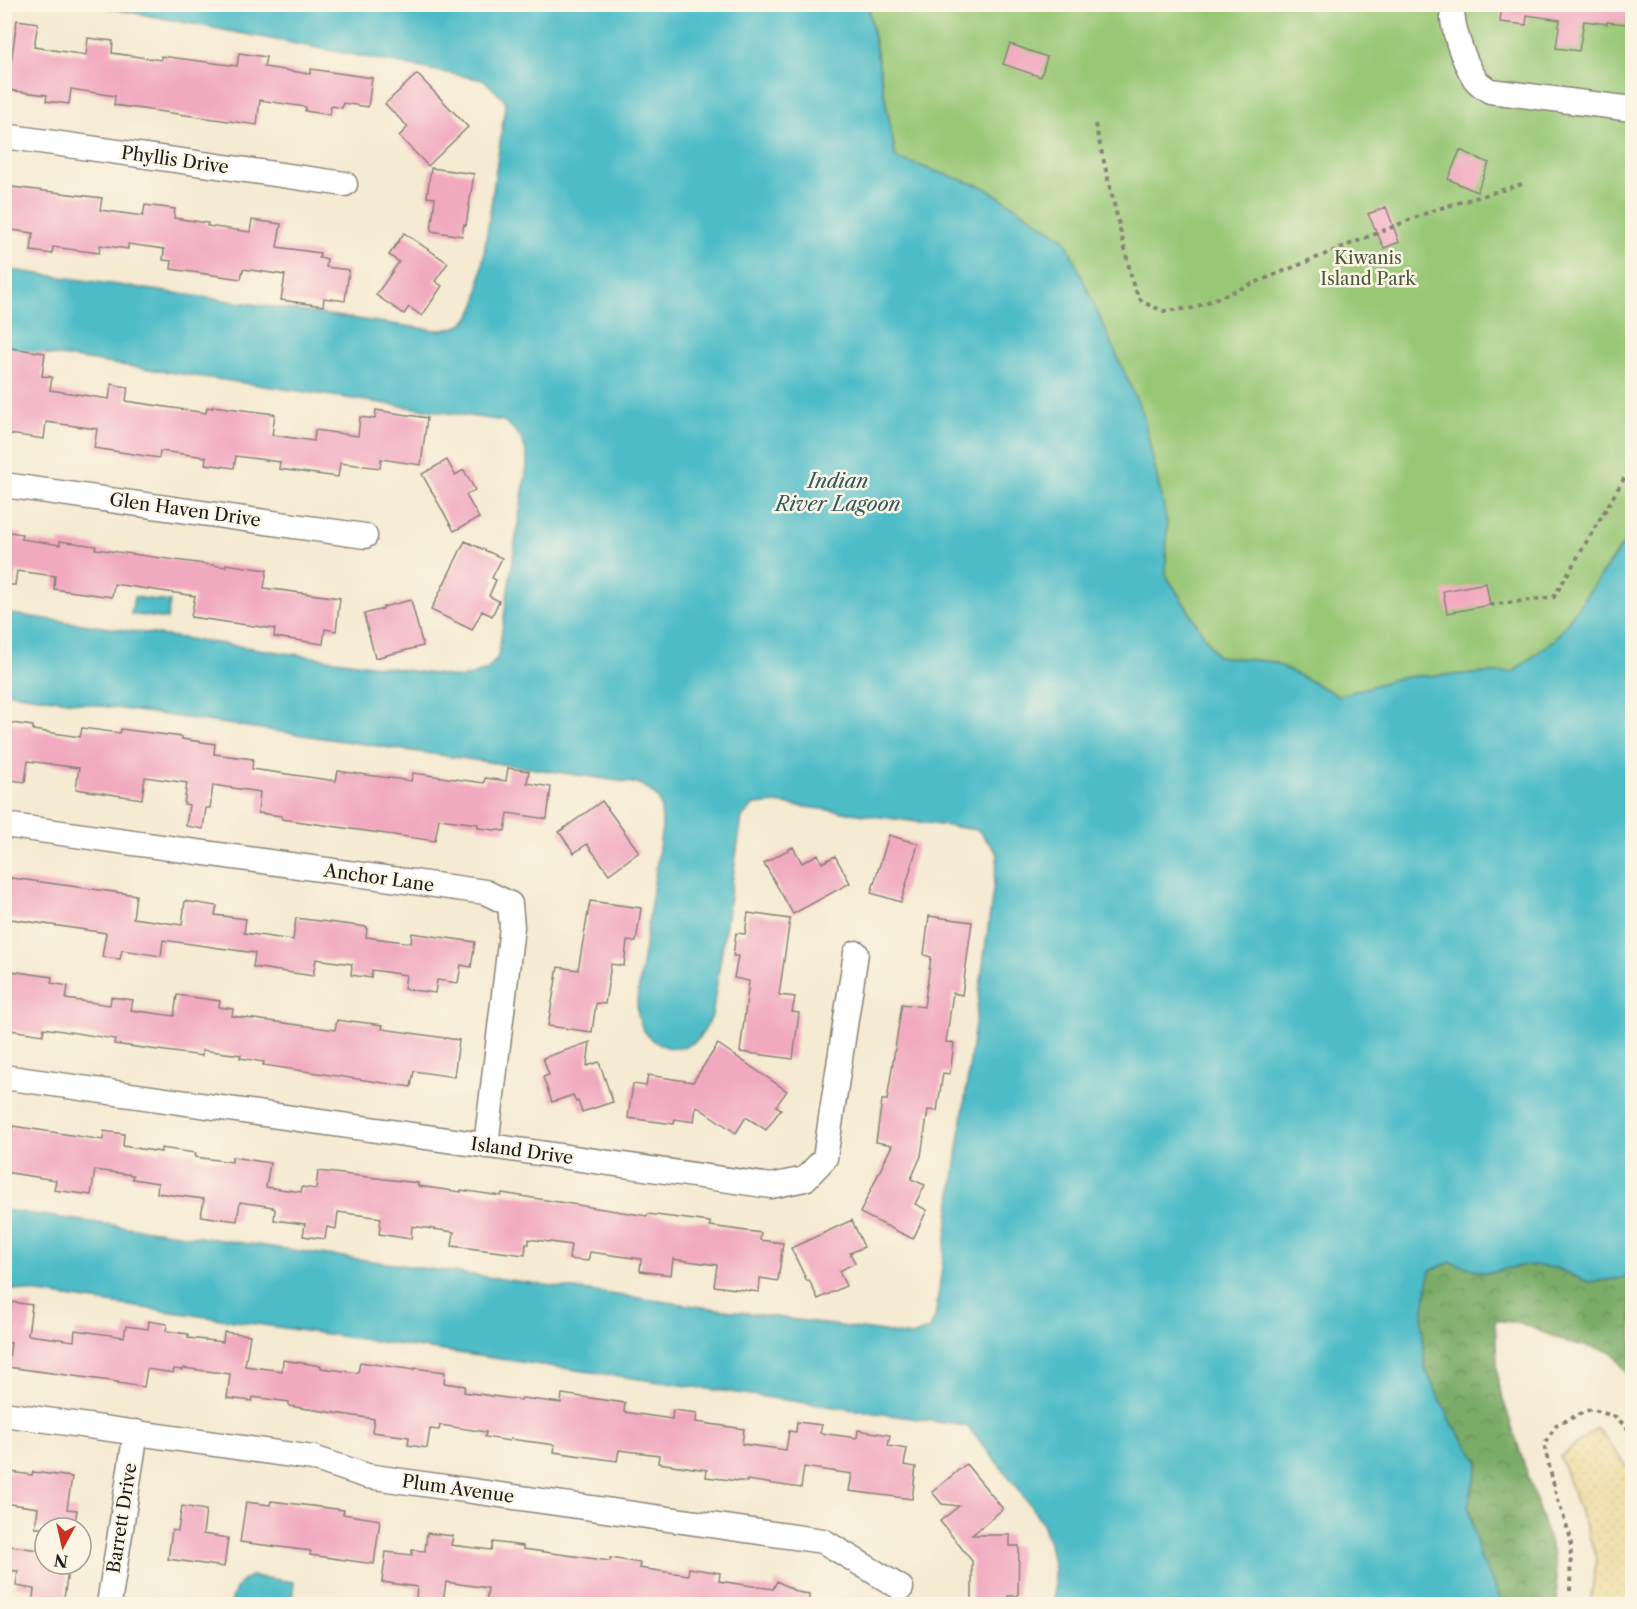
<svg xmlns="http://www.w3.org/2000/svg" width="1637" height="1609" font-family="'Libre Caslon Text',serif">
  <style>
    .green { fill: #98c776; stroke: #5a7249; stroke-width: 1.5 }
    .forest { fill: url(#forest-crowns); stroke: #4b6442; stroke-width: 1.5 }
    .sand { fill: url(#sand-dots); stroke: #857b5d; stroke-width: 1.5 }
    .water { fill: #4ebcc7; stroke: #356c72; stroke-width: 1.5 }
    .building { fill: #f1a9c0 }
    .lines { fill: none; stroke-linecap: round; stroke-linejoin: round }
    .minor-casing { stroke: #888377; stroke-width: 27 }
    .path { stroke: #888377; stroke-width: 4; stroke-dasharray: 4.5 4.5; stroke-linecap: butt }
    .minor { stroke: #fff; stroke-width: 24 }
    .labels { text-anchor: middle; stroke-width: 5; stroke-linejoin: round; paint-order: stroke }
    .street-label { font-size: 18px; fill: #1c1c1c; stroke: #fcf5e5 }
    .park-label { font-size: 18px; fill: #47583c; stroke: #fcf5e5 }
    .water-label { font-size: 20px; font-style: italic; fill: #305c60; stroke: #fcf5e5 }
  </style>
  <defs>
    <pattern id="forest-crowns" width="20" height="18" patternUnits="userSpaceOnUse" patternTransform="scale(1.5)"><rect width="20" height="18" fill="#7aac67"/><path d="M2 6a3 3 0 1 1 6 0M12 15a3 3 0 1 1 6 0" fill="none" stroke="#638b54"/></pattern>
    <pattern id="sand-dots" width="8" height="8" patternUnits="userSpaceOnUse" patternTransform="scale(1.5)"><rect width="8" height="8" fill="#eeda9e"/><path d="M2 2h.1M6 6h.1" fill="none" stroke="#ccba88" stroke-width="1.8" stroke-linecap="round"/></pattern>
  </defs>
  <rect width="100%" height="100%" fill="#fcf5e5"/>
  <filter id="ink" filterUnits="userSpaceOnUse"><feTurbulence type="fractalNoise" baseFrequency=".0167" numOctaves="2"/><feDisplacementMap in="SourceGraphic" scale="12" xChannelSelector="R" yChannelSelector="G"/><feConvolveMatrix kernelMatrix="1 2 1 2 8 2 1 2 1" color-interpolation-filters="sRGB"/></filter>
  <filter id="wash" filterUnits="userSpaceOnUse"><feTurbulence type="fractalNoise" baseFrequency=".008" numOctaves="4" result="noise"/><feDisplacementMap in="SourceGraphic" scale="24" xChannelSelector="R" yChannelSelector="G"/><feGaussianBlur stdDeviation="1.35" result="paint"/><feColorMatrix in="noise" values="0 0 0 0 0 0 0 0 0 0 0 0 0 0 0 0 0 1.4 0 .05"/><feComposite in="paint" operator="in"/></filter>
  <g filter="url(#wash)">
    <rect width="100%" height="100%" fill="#f5ead2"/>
    <path class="green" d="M 877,4 L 1632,5 L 1632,531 L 1556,638 L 1513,672 L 1402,677 L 1339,696 L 1273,662 L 1217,656 L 1166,575 L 986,188 L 896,158 L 869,10 Z"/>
    <path class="forest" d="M 1452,1262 L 1485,1273 L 1525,1265 L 1556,1268 L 1588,1282 L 1632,1277 L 1632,1380 L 1612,1352 L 1567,1342 L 1520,1323 L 1495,1320 L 1498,1384 L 1554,1556 L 1558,1604 L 1501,1604 L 1501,1600 L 1480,1557 L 1468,1505 L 1479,1462 L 1452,1423 L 1425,1369 L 1422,1321 L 1430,1270 Z"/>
    <path class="sand" d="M 1597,1428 L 1632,1473 L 1632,1604 L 1590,1604 L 1597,1559 L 1560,1457 Z"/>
    <path class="water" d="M 94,5 L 877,5 L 869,11 L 896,158 L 986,188 L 1065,239 L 1143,414 L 1167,522 L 1166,575 L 1217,656 L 1273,662 L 1339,696 L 1402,677 L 1513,672 L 1556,638 L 1632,532 L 1632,1277 L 1588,1282 L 1556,1268 L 1525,1265 L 1485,1273 L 1452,1262 L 1430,1270 L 1422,1321 L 1425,1369 L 1452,1423 L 1479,1462 L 1468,1505 L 1480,1557 L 1501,1600 L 1501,1604 L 1054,1604 L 1054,1569 L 1049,1543 L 1042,1523 L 1018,1488 L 967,1426 L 5,1288 L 5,1210 L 912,1336 L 929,1329 L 935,1319 L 998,854 L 978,830 L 776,803 L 754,805 L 742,817 L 712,1016 C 707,1026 702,1037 693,1043 C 676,1054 652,1046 643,1029 C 638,1020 637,1010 637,1001 L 662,827 C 661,801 663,798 640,784 L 5,692 L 5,613 L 462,678 L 487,670 L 498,657 L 527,465 C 527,444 521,434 504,421 L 5,348 L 5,269 L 434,330 C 457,330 469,325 477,302 L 506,101 L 484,80 Z
      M 134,597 L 170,602 L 167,619 L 131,614 Z
      M 251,1576 L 294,1582 L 292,1600 L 319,1604 L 231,1604 C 234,1590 237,1583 251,1576 Z"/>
    <g id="blocks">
      <path class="building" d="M 1502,4 L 1629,4 L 1626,24 L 1607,22 L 1607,24 L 1584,21 L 1579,51 L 1556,48 L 1560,20 L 1527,15 L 1526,25 L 1500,22 Z
        M 17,20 L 38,23 L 34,47 L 86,55 L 88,38 L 113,41 L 112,53 L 161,60 L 161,56 L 237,66 L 239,53 L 266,57 L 264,67 L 310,74 L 311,69 L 372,78 L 368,107 L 343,103 L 342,108 L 331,106 L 330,115 L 305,111 L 306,107 L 260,100 L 257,125 L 114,105 L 115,96 L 71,89 L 69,104 L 46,101 L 47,95 L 7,90 Z
        M 1010,44 L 1047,57 L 1041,77 L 1003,64 Z
        M 417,74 L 468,127 L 428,166 L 399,136 L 408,127 L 385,104 Z
        M 1460,150 L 1489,163 L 1477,192 L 1448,179 Z
        M 431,168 L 474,174 L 466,225 L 464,224 L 462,236 L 431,231 L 435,198 L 427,197 Z
        M 4,186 L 102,198 L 100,210 L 143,216 L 145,205 L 175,209 L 174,218 L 208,223 L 207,226 L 250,232 L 252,220 L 281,224 L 277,247 L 320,253 L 319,258 L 327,259 L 326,267 L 349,270 L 345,301 L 324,298 L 323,306 L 281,300 L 285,275 L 243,269 L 241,279 L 171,269 L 172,261 L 163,260 L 164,249 L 128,244 L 128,249 L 100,245 L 99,253 L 53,247 L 52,254 L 31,251 L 33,233 L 4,229 Z
        M 1386,207 L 1399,242 L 1384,248 L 1368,214 Z
        M 404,233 L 448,263 L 435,281 L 442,286 L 422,316 L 409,307 L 404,314 L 376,295 L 399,262 L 389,255 Z
        M 4,347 L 45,353 L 42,376 L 52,377 L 50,390 L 109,399 L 111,384 L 128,387 L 126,401 L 206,413 L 207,407 L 213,408 L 213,406 L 275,414 L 272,435 L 314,441 L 315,430 L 358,436 L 360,417 L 375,419 L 376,410 L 427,418 L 421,465 L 381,459 L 380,468 L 340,463 L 338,477 L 279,469 L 280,462 L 236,456 L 234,468 L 205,464 L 206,457 L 160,451 L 159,458 L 94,448 L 97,429 L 46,422 L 44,439 L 9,434 L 10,431 L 4,430 Z
        M 447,460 L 455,475 L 464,470 L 475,490 L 466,495 L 479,518 L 454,531 L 422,474 Z
        M 4,531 L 22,534 L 21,539 L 60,545 L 60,541 L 96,546 L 95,549 L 226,567 L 226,564 L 267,570 L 264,588 L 340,598 L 336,631 L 325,629 L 323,644 L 274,637 L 275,629 L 191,617 L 195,596 L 114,584 L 112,597 L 54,589 L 55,576 L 17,571 L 15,585 L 4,585 Z
        M 465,541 L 502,558 L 492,578 L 496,580 L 489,596 L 499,601 L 492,616 L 482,611 L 472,630 L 431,610 Z
        M 1486,583 L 1490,605 L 1447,613 L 1443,591 Z
        M 411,600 L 423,646 L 375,658 L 364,614 L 383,609 L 383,607 Z
        M 4,722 L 33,726 L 33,730 L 80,737 L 82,728 L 120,733 L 121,729 L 182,737 L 182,739 L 215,744 L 214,754 L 253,759 L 252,769 L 336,781 L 338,771 L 411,781 L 413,773 L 484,783 L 485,778 L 506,781 L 508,768 L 529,771 L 527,783 L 551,787 L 547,819 L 508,813 L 505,831 L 478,828 L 478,824 L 439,819 L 435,841 L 282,819 L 282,816 L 258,813 L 260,792 L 213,785 L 210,808 L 206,808 L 203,829 L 186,826 L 189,805 L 184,804 L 187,783 L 145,777 L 142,799 L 76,789 L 79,768 L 28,761 L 25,782 L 4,779 Z
        M 602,801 L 639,852 L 609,874 L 587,844 L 574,853 L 559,832 Z
        M 889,835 L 918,844 L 901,902 L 871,893 Z
        M 793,847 L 802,863 L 818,854 L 822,863 L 835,856 L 850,883 L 793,914 L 764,863 Z
        M 4,877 L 136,895 L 133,918 L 182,925 L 185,901 L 217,906 L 215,915 L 246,919 L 244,933 L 293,940 L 296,918 L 367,927 L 366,937 L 411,943 L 412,933 L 475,942 L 471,967 L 461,965 L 458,983 L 437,980 L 435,993 L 404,989 L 406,975 L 372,970 L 371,978 L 351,975 L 352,964 L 316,959 L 313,976 L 253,967 L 255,953 L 163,940 L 161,956 L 122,950 L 120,959 L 102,957 L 106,933 L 4,918 Z
        M 590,901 L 641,908 L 636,942 L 627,941 L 624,966 L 611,964 L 605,1004 L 596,1003 L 592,1032 L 548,1026 L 558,967 L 578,970 Z
        M 748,913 L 790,919 L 779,995 L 795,997 L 792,1012 L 799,1013 L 793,1059 L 740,1052 L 749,981 L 734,978 L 738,956 L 733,956 L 736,933 L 745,934 Z
        M 929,916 L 972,922 L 962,995 L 953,993 L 946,1042 L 954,1043 L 950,1074 L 943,1073 L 937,1111 L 928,1110 L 921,1156 L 911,1179 L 925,1185 L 915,1204 L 927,1210 L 913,1239 L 860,1213 L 892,1145 L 876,1142 L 882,1100 L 887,1100 L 902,1004 L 924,1007 L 931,957 L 924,955 Z
        M 4,970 L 52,977 L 51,983 L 68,986 L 66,999 L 110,1005 L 111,997 L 133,1000 L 131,1010 L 174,1016 L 177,995 L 220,1001 L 219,1007 L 233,1009 L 232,1016 L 335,1030 L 337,1020 L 351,1022 L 351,1021 L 383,1025 L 382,1029 L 459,1040 L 454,1077 L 414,1071 L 411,1087 L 263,1065 L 264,1062 L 240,1058 L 241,1055 L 202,1050 L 202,1056 L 114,1044 L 115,1039 L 44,1028 L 43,1035 L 4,1029 Z
        M 590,1042 L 587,1066 L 599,1062 L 613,1102 L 582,1112 L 578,1101 L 576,1102 L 573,1095 L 552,1102 L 543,1077 L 549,1075 L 543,1058 Z
        M 718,1044 L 787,1091 L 776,1106 L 781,1109 L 766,1130 L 746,1117 L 736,1133 L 696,1106 L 694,1122 L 675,1119 L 674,1124 L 628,1118 L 633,1084 L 646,1086 L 648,1075 L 693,1082 Z
        M 13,1126 L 103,1140 L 104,1131 L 124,1134 L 123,1146 L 161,1152 L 161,1148 L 196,1153 L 195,1157 L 232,1162 L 232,1157 L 270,1163 L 266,1187 L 301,1192 L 302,1187 L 316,1189 L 318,1171 L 418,1183 L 418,1186 L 461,1192 L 461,1190 L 501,1196 L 502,1193 L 647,1216 L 648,1214 L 710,1222 L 710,1226 L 761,1233 L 760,1240 L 783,1243 L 778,1281 L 760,1278 L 759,1292 L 714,1286 L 717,1265 L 673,1259 L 671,1275 L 640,1271 L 641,1259 L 590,1252 L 588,1261 L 569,1259 L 571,1245 L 529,1239 L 529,1244 L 526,1244 L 525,1255 L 452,1246 L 454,1232 L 412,1226 L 411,1239 L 379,1234 L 381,1218 L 338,1212 L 336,1229 L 327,1227 L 325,1239 L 303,1236 L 305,1224 L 274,1220 L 275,1209 L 272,1208 L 273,1207 L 240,1202 L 237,1221 L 201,1216 L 204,1199 L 157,1193 L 158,1183 L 132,1179 L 133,1175 L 95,1170 L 91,1195 L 54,1190 L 56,1180 L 4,1172 L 4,1130 L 12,1131 Z
        M 852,1220 L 864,1247 L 850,1253 L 855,1263 L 839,1271 L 846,1286 L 818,1299 L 809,1280 L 807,1281 L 791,1248 Z
        M 4,1301 L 32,1305 L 28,1335 L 74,1341 L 75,1330 L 124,1337 L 126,1326 L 148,1329 L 149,1321 L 167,1324 L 166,1331 L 188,1334 L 188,1338 L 223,1342 L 224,1332 L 250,1335 L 245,1366 L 282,1371 L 283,1360 L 321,1366 L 321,1368 L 358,1373 L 360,1362 L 414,1370 L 414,1368 L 445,1372 L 444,1383 L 465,1386 L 464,1392 L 521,1400 L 522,1398 L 561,1403 L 562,1394 L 625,1403 L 624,1412 L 672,1419 L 673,1410 L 697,1413 L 696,1422 L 744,1429 L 742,1444 L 786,1450 L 789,1431 L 796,1432 L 797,1422 L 822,1425 L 820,1433 L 857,1438 L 858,1430 L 890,1435 L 888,1446 L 907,1449 L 904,1465 L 916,1467 L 912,1499 L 849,1491 L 852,1474 L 804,1467 L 801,1488 L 747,1480 L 747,1482 L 706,1477 L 707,1470 L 658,1463 L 659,1455 L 619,1450 L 617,1461 L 554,1452 L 555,1445 L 510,1439 L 509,1441 L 485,1437 L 486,1432 L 440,1425 L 439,1430 L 430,1429 L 427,1448 L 408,1445 L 409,1437 L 372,1432 L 374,1419 L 289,1406 L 289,1402 L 253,1397 L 252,1401 L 227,1398 L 230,1374 L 183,1368 L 183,1370 L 174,1369 L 173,1373 L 147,1369 L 144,1387 L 117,1383 L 118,1382 L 8,1367 L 11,1343 L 4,1342 Z
        M 966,1464 L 1003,1509 L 972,1535 L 1010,1535 L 1010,1546 L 1019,1546 L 1018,1596 L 1008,1596 L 1008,1605 L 972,1605 L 972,1561 L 940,1521 L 959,1506 L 942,1504 L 932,1492 Z
        M 4,1471 L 32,1475 L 33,1472 L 72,1477 L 67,1509 L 77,1510 L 74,1528 L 35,1528 L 38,1508 L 4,1503 Z
        M 271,1501 L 344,1510 L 343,1514 L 380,1520 L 374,1564 L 310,1555 L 311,1551 L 240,1542 L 246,1502 L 270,1505 Z
        M 182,1506 L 206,1510 L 203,1534 L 228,1538 L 224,1567 L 168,1559 L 172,1530 L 178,1531 Z
        M 427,1533 L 453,1536 L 451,1545 L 491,1550 L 493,1542 L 523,1546 L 523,1549 L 610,1561 L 610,1558 L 640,1563 L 639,1568 L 688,1575 L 689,1568 L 720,1573 L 719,1581 L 773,1589 L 777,1581 L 797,1592 L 809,1594 L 809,1605 L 598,1605 L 558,1599 L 557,1605 L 495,1605 L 486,1603 L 488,1588 L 446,1582 L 443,1602 L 416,1598 L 417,1587 L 382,1582 L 386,1552 L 412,1555 L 412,1550 L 425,1551 Z
        M 4,1545 L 45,1551 L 45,1564 L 69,1564 L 63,1605 L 32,1605 L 34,1589 L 16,1586 L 18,1571 L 4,1570 Z"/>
    </g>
  </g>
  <g filter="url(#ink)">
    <use href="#blocks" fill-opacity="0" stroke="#888377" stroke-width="1.5"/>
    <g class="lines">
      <defs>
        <path id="minor" d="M 1452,4 C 1451,27 1463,60 1475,79 C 1479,84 1485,88 1490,91 L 1632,109
          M 4,136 L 345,184
          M 4,485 L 365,536
          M 4,825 L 485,892 L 510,904 L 512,927 L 486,1146
          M 4,1077 L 771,1186 L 805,1179 L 825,1158 L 856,953
          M 4,1414 L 313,1458 L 367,1476 L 823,1541 L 901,1588
          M 109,1604 L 136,1432"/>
      </defs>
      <use href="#minor" class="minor-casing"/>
      <path class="path" d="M 1095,124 L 1134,288 L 1142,302 L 1164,311 L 1193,308 L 1434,210 L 1526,183
        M 1490,605 L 1554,597 L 1632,465
        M 1570,1591 L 1571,1539 L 1556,1494 L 1544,1445 L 1556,1425 L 1591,1409 L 1616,1417 L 1632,1433"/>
      <use href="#minor" class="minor"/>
    </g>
  </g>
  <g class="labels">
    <g class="street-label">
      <text transform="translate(175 160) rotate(8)" y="6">Phyllis Drive</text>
      <text transform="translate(185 510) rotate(8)" y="6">Glen Haven Drive</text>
      <text transform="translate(379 878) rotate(8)" y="6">Anchor Lane</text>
      <text transform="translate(522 1151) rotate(8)" y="6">Island Drive</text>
      <text transform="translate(458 1489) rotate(8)" y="6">Plum Avenue</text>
      <text transform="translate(122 1518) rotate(-81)" y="6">Barrett Drive</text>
    </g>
    <g class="park-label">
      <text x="1368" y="264">Kiwanis<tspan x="1368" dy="21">Island Park</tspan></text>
    </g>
    <g class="water-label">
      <text x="838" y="488">Indian<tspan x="838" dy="23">River Lagoon</tspan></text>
    </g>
  </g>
  <rect width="1637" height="1609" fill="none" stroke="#fcf5e5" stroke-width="24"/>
  <g transform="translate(63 1546) rotate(188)"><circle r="28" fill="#fcf5e5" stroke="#a29e95" stroke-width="1.5"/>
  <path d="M0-4.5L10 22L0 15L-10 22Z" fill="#c8321e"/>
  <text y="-9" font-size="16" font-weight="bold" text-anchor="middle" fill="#1c1c1c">N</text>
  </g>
</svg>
